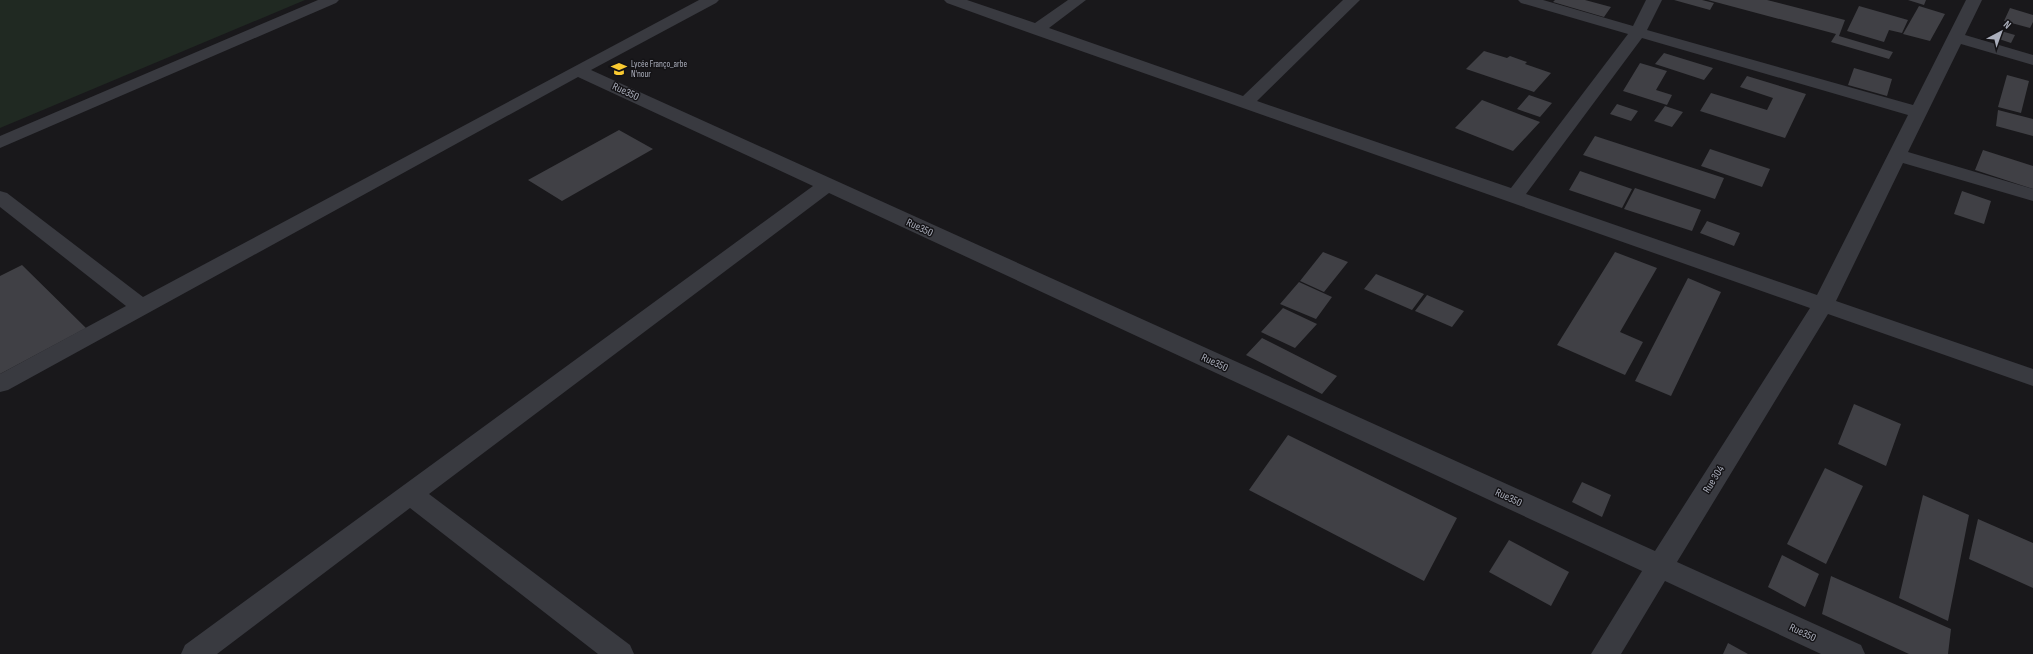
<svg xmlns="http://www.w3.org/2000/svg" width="2033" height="654" font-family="'Sofia Sans Condensed',sans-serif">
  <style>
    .green { fill: #202922 }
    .building { fill: #404045 }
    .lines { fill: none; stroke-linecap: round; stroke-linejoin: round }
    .street { fill: #393a40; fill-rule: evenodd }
    .labels { text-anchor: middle; stroke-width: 3; stroke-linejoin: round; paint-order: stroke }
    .far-poi-label { font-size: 9px; fill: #aaaebb; stroke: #141316; text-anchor: start }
    .street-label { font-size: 11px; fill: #aaaebb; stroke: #141316 }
  </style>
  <rect width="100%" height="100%" fill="#19181b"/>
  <path class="green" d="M 0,0 L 305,0 L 0,128 Z"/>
  <path class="building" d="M 1555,0 L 1585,0 L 1611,7 L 1604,17 L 1553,2 Z
    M 1674,0 L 1702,0 L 1714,3 L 1710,10 Z
    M 1708,0 L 1767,0 L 1845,20 L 1839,36 L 1893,52 L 1889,59 L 1831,42 L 1836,34 Z
    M 1908,0 L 1926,0 L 1924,5 Z
    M 1859,6 L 1908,20 L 1902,33 L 1889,30 L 1884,42 L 1847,31 Z
    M 1919,6 L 1945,14 L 1930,41 L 1903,34 Z
    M 2010,8 L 2033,15 L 2033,22 L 2030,28 L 2004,21 Z
    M 2001,31 L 2015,35 L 2011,43 L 1996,38 Z
    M 1484,51 L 1507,58 L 1510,56 L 1527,62 L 1525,64 L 1551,73 L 1534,92 L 1466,69 Z
    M 1664,53 L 1713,68 L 1704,80 L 1655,64 Z
    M 1640,63 L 1667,71 L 1656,90 L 1672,95 L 1667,105 L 1623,91 Z
    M 1854,68 L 1892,79 L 1887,96 L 1848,85 Z
    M 2007,75 L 2029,81 L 2021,113 L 1998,107 Z
    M 1747,76 L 1806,94 L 1785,138 L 1700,111 L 1711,93 L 1767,110 L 1773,98 L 1740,87 Z
    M 1529,95 L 1552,103 L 1540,117 L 1517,109 Z
    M 1482,100 L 1540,122 L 1513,151 L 1455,128 Z
    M 1617,104 L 1638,111 L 1631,121 L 1610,114 Z
    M 1665,106 L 1683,112 L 1672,127 L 1654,121 Z
    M 1998,110 L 2033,119 L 2033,136 L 1996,126 Z
    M 619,130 L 653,149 L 562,201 L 528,180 Z
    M 1595,136 L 1724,178 L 1715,199 L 1583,155 Z
    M 1710,149 L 1770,169 L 1762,187 L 1701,166 Z
    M 1983,150 L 2033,166 L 2033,189 L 1975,170 Z
    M 1580,171 L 1632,189 L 1622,208 L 1569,190 Z
    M 1635,188 L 1701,210 L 1692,231 L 1624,209 Z
    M 1962,191 L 1991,201 L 1984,224 L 1954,214 Z
    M 1707,221 L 1740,233 L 1734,246 L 1700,233 Z
    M 1323,252 L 1348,262 L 1324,292 L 1300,281 Z
    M 1615,252 L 1657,268 L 1620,332 L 1643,342 L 1625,375 L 1557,345 Z
    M 22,265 L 86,328 L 0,374 L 0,276 Z
    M 1376,274 L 1424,294 L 1412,310 L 1364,289 Z
    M 1688,278 L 1721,292 L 1671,396 L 1635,381 Z
    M 1299,282 L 1332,297 L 1316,319 L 1280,304 Z
    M 1427,295 L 1464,311 L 1452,327 L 1415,311 Z
    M 1283,308 L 1317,324 L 1295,348 L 1261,332 Z
    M 1262,338 L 1337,376 L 1322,394 L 1246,355 Z
    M 1854,404 L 1901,424 L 1886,466 L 1838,444 Z
    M 1288,435 L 1457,518 L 1424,581 L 1249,490 Z
    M 1825,468 L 1863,486 L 1826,564 L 1787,544 Z
    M 1582,482 L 1611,495 L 1602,517 L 1572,502 Z
    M 1923,495 L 1969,515 L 1948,621 L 1899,598 Z
    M 1978,519 L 2033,543 L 2033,588 L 1969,559 Z
    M 1509,540 L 1569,572 L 1551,606 L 1489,572 Z
    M 1782,555 L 1819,574 L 1805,607 L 1768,587 Z
    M 1831,576 L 1951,629 L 1948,654 L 1909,654 L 1822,614 Z
    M 1728,643 L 1748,654 L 1723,654 Z"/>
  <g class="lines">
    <path class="street" d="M 318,0 L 339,0 L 336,3 L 0,148 L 0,136 Z
      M 699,0 L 719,0 L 716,3 L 591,70 L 1655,551 L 1810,308 L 1030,33 L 947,3 L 944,0 L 967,0 L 1035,23 L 1068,0 L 1086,0 L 1049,28 L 1243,96 L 1343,0 L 1360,0 L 1257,101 L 1511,188 L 1628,34 L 1521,3 L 1518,0 L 1543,0 L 1633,26 L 1646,0 L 1662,0 L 1647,30 L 1913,105 L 1966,0 L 1982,0 L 1965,35 L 2033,55 L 2033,65 L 1961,44 L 1908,152 L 2033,189 L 2033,201 L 1903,163 L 1836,301 L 2033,369 L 2033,386 L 1828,314 L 1677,562 L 1861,645 L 1865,654 L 1821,654 L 1665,581 L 1621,654 L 1591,654 L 1642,571 L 829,193 L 429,494 L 630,645 L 634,654 L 598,654 L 410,508 L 217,654 L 181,654 L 185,645 L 813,186 L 578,77 L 8,390 L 0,392 L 0,374 L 126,306 L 0,207 L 0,191 L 7,193 L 143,297 ZM 1642,38 L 1908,115 L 1817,295 L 1526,194 Z"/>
  </g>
  <defs>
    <symbol id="school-bare" viewBox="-9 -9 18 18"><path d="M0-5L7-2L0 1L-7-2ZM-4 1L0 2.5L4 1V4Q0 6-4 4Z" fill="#faca31" stroke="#141316" stroke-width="2.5" paint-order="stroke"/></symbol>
  </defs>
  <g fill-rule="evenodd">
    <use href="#school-bare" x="608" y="58" width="22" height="22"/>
  </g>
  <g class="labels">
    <g class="far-poi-label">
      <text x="631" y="67">Lycée Franço_arbe<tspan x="631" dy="10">N'nour</tspan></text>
    </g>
    <g class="street-label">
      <text transform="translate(626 91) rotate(25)" y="4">Rue350</text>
      <text transform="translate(920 227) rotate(25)" y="4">Rue350</text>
      <text transform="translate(1215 362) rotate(25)" y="4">Rue350</text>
      <text transform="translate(1713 479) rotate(-58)" y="4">Rue 304</text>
      <text transform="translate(1509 497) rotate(25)" y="4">Rue350</text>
      <text transform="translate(1803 632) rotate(25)" y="4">Rue350</text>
    </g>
  </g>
  <g transform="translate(2001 32) rotate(41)" stroke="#141316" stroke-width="3" paint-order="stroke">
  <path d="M0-3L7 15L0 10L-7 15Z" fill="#aaaebb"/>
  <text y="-6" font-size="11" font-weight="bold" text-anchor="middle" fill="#aaaebb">N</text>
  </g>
</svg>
